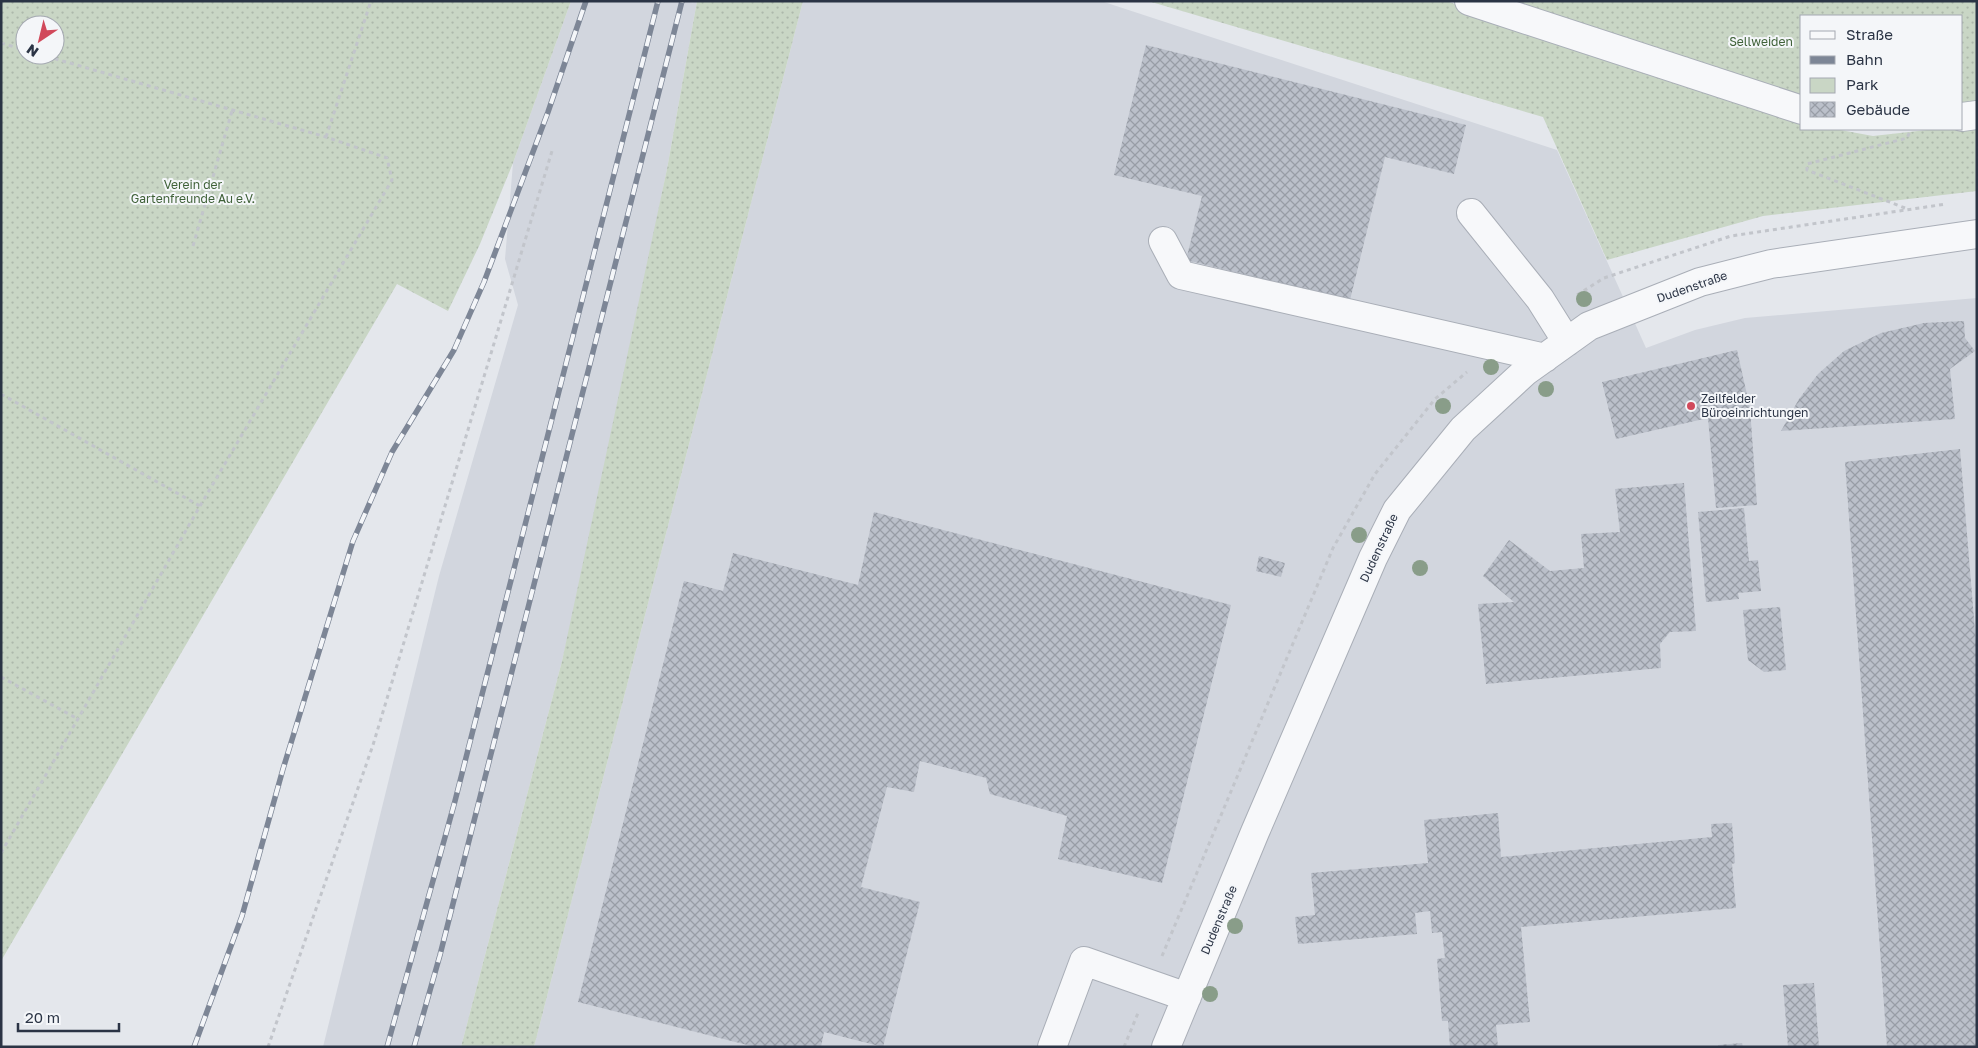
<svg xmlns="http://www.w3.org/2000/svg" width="1978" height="1048" font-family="'Golos Text',sans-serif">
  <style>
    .built { fill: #d2d6de }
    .green { fill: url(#green-dots); fill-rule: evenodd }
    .building { fill: url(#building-cross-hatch) }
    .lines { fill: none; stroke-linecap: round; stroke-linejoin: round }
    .minor-casing { stroke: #a9aeb7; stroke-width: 30 }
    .path { stroke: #c2c5cb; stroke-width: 3; stroke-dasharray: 4 4; stroke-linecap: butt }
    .minor { stroke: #f7f8fa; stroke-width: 28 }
    .rail-casing { stroke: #7d8696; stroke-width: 5.5 }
    .rail { stroke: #f4f6f9; stroke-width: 4; stroke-dasharray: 11; stroke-linecap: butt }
    .tree { fill: #899d89 }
    .poi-dot { fill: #d1495b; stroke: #f4f6f9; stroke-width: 2 }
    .labels { text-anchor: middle; stroke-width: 4; stroke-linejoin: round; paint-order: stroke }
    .park-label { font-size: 12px; fill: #3f6138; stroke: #f4f6f9 }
    .street-label { font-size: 12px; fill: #2b3445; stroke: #f4f6f9 }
    .poi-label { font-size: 12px; fill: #2b3445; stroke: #f4f6f9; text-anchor: start }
  </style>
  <defs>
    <pattern id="green-dots" width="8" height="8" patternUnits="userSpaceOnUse" patternTransform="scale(1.25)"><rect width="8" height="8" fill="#c9d6c5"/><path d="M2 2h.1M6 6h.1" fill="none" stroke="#adb8ab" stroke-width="1.8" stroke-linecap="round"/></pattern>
    <pattern id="building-cross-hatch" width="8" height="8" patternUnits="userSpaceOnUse" patternTransform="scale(1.25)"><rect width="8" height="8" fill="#bbc0ca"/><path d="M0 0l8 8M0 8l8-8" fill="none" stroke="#989da6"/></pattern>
  </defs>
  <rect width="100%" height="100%" fill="#e4e7ec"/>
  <path class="built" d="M 571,1 L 697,1 L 667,169 L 599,503 L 562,661 L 461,1047 L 323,1047 L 439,576 L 518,305 L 505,259 L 513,163 Z
    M 803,1 L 1101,1 L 1557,150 L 1646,348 L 1695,330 L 1745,318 L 1977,298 L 1977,1047 L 534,1047 Z"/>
  <path class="green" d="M 1,1 L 571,1 L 513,163 L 480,244 L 448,311 L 397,284 L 1,961 ZM 25,25 L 55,25 L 55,55 L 25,55 Z
    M 697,1 L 803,1 L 534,1047 L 461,1047 L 562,661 L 667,169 Z
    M 1148,1 L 1446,1 L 1802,122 L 1802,129 L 1835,129 L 1873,136 L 1936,129 L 1962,129 L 1977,124 L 1977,191 L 1763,216 L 1607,260 L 1543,117 Z
    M 1497,1 L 1977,1 L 1977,102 L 1962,104 L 1962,16 L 1802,16 L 1802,96 Z"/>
  <path class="building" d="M 1146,45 L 1466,125 L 1454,174 L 1385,157 L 1350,300 L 1186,260 L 1202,196 L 1114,175 Z
    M 1964,321 L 1965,338 L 1975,351 L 1950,369 L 1955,419 L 1781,431 L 1799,399 L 1818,374 L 1844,351 L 1881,333 L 1924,323 Z
    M 1737,350 L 1750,408 L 1757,505 L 1716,508 L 1708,418 L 1616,439 L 1602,382 Z
    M 1960,449 L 1977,655 L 1977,1047 L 1887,1047 L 1845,462 Z
    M 1684,483 L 1696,631 L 1670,632 L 1660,644 L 1661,668 L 1486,684 L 1478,604 L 1514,602 L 1483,576 L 1509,540 L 1550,571 L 1584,568 L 1581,534 L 1620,532 L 1615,489 Z
    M 1744,508 L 1749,561 L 1758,560 L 1761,591 L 1738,593 L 1739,599 L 1706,602 L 1698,512 Z
    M 874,512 L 1231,605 L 1162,883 L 1058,859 L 1067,816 L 990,794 L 986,778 L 920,761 L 914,792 L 887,787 L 861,887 L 920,902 L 883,1047 L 824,1032 L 821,1047 L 755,1047 L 578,1002 L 684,581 L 723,591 L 733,553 L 858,585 Z
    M 1259,556 L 1285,563 L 1281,577 L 1256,571 Z
    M 1780,607 L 1786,670 L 1764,672 L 1748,660 L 1743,610 Z
    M 1498,813 L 1501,857 L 1712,837 L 1711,824 L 1732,823 L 1735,863 L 1732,864 L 1736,908 L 1521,927 L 1530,1022 L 1496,1025 L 1498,1047 L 1450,1047 L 1448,1021 L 1442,1021 L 1437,959 L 1445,958 L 1442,932 L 1432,933 L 1430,911 L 1415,913 L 1417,934 L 1298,944 L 1295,917 L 1315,915 L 1311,873 L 1428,863 L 1424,820 Z
    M 1814,983 L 1819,1047 L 1788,1047 L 1783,985 Z
    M 1742,1043 L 1743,1047 L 1718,1047 L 1718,1045 Z"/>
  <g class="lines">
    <defs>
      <path id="minor" d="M 1469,1 L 1802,110
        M 1962,117 L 1977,115
        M 1471,213 L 1540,299 L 1567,342
        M 1163,241 L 1181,275 L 1545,358
        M 1052,1047 L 1084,961 L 1187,997
        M 1166,1047 L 1255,832 L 1373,558 L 1397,510 L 1463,429 L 1526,371 L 1589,326 L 1700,282 L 1771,264 L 1977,234"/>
    </defs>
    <use href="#minor" class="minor-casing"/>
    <path class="path" d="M 1,43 L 25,50
      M 326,137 L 371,1
      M 1905,208 L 1807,170 L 1807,164 L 1907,138 L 1911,129
      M 193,246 L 232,111
      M 1577,295 L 1604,278 L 1731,236 L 1946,204
      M 1,394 L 200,506
      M 1,677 L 78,719
      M 1,853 L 200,506 L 392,180 L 387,158 L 326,137 L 42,55
      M 1162,956 L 1333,548 L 1375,474 L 1435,399 L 1467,372
      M 268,1047 L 373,745 L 552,151
      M 1124,1047 L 1138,1013"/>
    <use href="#minor" class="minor"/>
    <defs>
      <path id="rail" d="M 194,1047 L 242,916 L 283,769 L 353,541 L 392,452 L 454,350 L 484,282 L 548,112 L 586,1
        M 387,1047 L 455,801 L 658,1
        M 414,1047 L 440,955 L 682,1"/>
    </defs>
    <use href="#rail" class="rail-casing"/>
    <use href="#rail" class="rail"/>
  </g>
  <g class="tree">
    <circle cx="1584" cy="299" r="8"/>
    <circle cx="1491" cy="367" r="8"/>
    <circle cx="1546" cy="389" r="8"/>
    <circle cx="1443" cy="406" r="8"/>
    <circle cx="1359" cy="535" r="8"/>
    <circle cx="1420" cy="568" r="8"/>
    <circle cx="1235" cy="926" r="8"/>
    <circle cx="1210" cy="994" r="8"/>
  </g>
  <circle class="poi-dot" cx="1691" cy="406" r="5"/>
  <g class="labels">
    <g class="park-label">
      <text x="1761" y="46">Sellweiden</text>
      <text x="193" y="189">Verein der<tspan x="193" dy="14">Gartenfreunde Au e.V.</tspan></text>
    </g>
    <g class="street-label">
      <text transform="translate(1692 287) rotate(-19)" y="4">Dudenstraße</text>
      <text transform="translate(1379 548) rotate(-65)" y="4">Dudenstraße</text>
      <text transform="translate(1219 920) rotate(-67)" y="4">Dudenstraße</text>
    </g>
    <g class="poi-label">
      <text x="1701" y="403">Zeilfelder<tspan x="1701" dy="14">Büroeinrichtungen</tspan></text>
    </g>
  </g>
  <rect width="1978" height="1048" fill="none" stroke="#2b3445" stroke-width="5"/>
  <rect x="1800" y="15" width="162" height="115" fill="#f4f6f9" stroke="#a4a8b1"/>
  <rect x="1810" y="31" width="25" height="8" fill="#f7f8fa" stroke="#a4a8b1"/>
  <text x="1846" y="40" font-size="15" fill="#2b3445">Straße</text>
  <rect x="1810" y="56" width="25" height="8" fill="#7d8696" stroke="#a4a8b1"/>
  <text x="1846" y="65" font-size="15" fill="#2b3445">Bahn</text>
  <rect x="1810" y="78" width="25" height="15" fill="#c9d6c5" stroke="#a4a8b1"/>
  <text x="1846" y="90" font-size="15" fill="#2b3445">Park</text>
  <rect x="1810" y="102" width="25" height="15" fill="url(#building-cross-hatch)" stroke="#a4a8b1"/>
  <text x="1846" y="115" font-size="15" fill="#2b3445">Gebäude</text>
  <g transform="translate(40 40) rotate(215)"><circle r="24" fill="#f4f6f9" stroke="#a4a8b1"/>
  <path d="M0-4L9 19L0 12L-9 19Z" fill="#d1495b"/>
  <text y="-8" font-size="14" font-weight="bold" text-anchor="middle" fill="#2b3445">N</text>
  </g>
  <path d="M18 1023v8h101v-8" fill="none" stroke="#2b3445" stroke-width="2.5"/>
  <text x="25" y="1023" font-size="15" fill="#2b3445" stroke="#f4f6f9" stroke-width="4" paint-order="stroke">20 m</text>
</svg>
